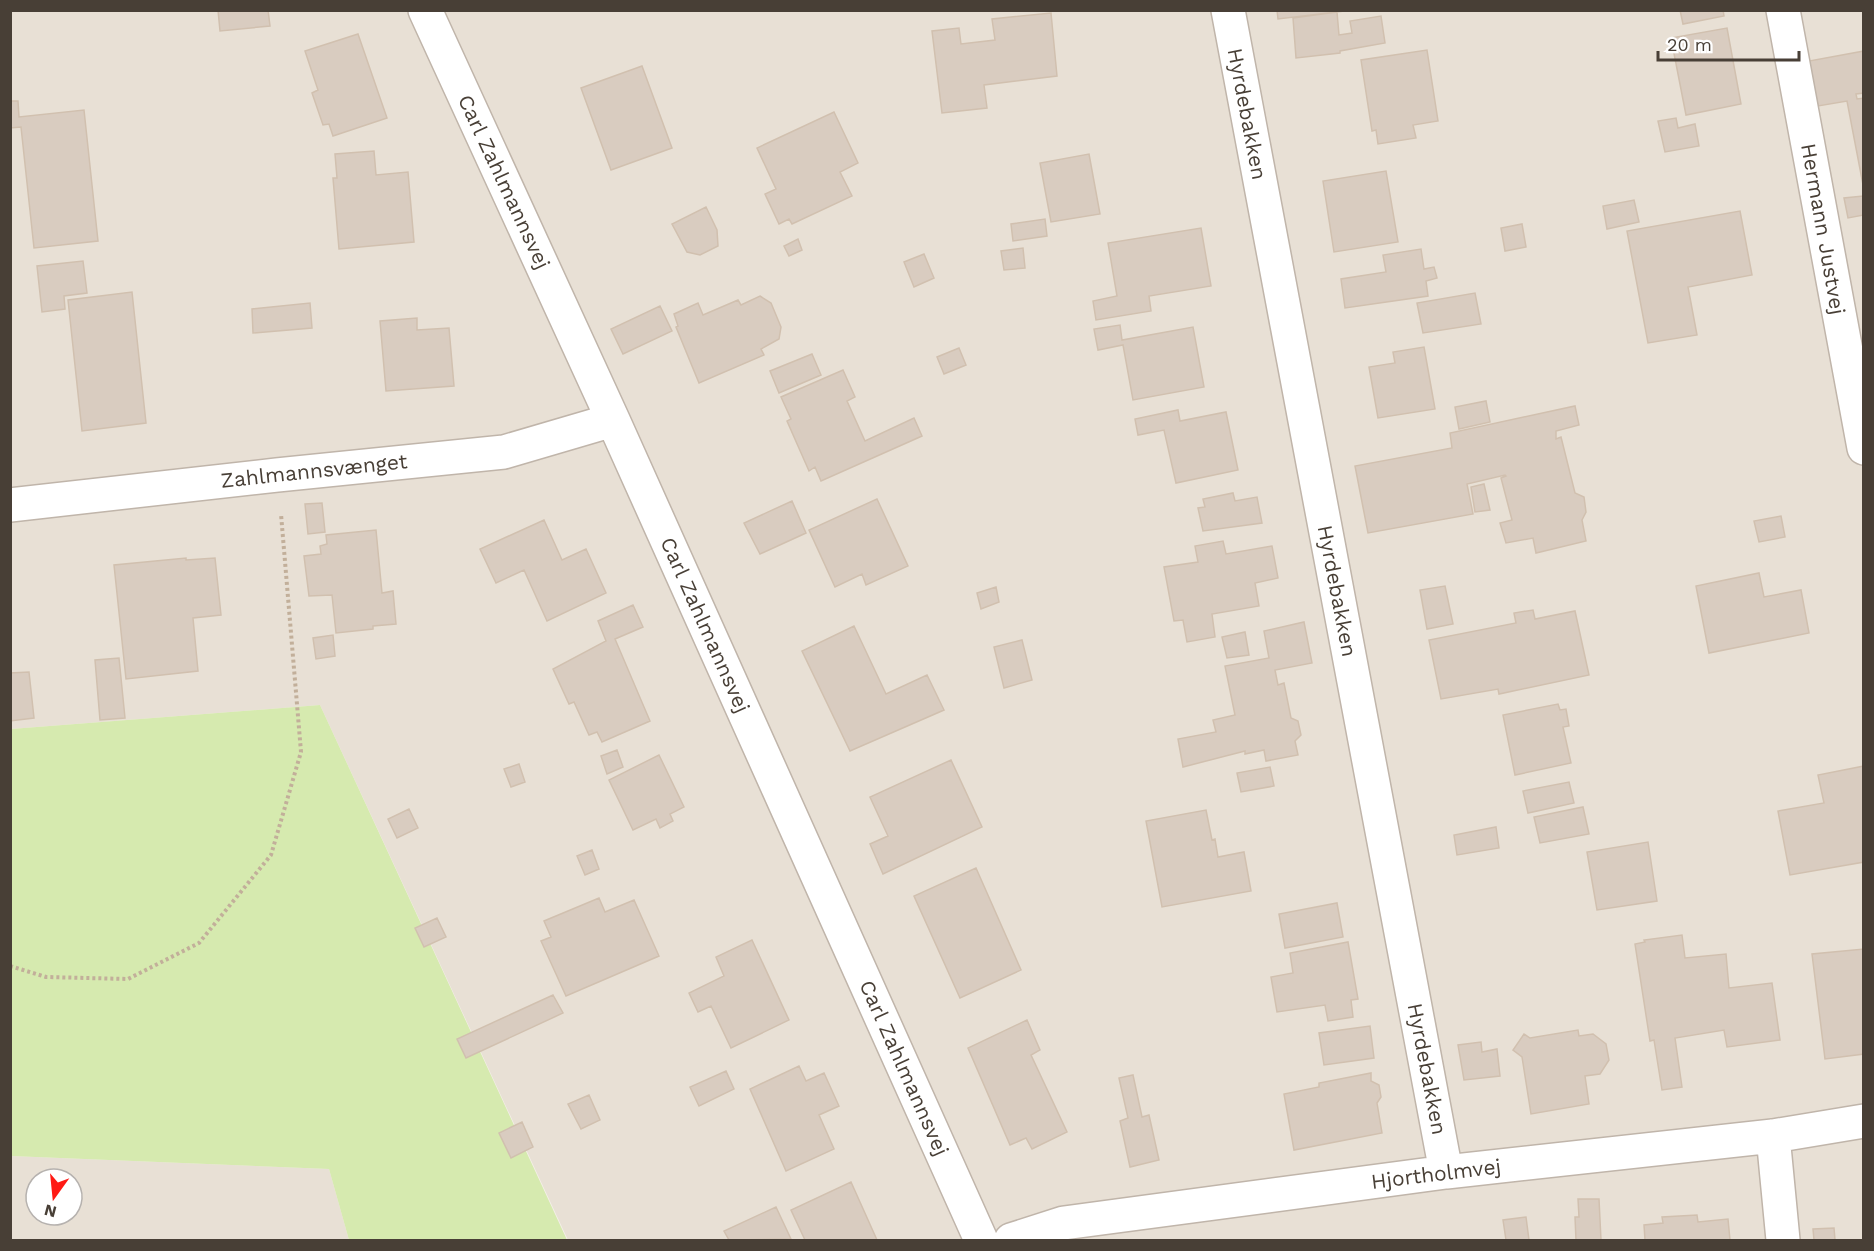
<svg xmlns="http://www.w3.org/2000/svg" width="1874" height="1251" font-family="'Work Sans',sans-serif">
  <style>
    .residential { fill: #e8e0d5; fill-rule: evenodd }
    .green { fill: #d6eaaf }
    .building { fill: #d9ccc0; stroke: #d1c0af; stroke-width: 1.5 }
    .lines { fill: none; stroke-linecap: round; stroke-linejoin: round }
    .minor-casing { stroke: #c0b5aa; stroke-width: 36 }
    .path { stroke: #c2af9a; stroke-width: 4; stroke-dasharray: 3 3; stroke-linecap: butt }
    .minor { stroke: #fff; stroke-width: 33 }
    .labels { text-anchor: middle; stroke-width: 4.5; stroke-linejoin: round; paint-order: stroke }
    .street-label { font-size: 21px; fill: #483f36; stroke: #fff }
  </style>
  <rect width="100%" height="100%" fill="#f4efe8"/>
  <path class="residential" d="M 11,11 L 1863,11 L 1863,1240 L 568,1240 L 320,705 L 11,729 Z
    M 11,1156 L 329,1169 L 349,1240 L 11,1240 ZM 36,1179 L 72,1179 L 72,1215 L 36,1215 Z"/>
  <path class="green" d="M 320,705 L 567,1240 L 349,1240 L 329,1169 L 11,1156 L 11,729 Z"/>
  <path class="building" d="M 218,10 L 268,10 L 270,26 L 220,31 Z
    M 1277,10 L 1353,10 L 1278,19 Z
    M 1680,10 L 1723,10 L 1724,16 L 1683,24 Z
    M 1337,12 L 1339,35 L 1352,33 L 1350,21 L 1381,16 L 1385,43 L 1340,51 L 1340,53 L 1296,58 L 1293,18 Z
    M 1051,13 L 1057,76 L 984,85 L 987,108 L 942,113 L 932,31 L 959,28 L 961,44 L 995,40 L 992,19 Z
    M 1727,28 L 1741,104 L 1686,115 L 1671,38 Z
    M 358,34 L 387,118 L 333,136 L 329,124 L 323,125 L 312,93 L 318,90 L 305,51 Z
    M 1427,50 L 1438,121 L 1413,125 L 1416,138 L 1378,144 L 1376,130 L 1372,131 L 1361,60 Z
    M 1864,51 L 1864,93 L 1856,94 L 1857,99 L 1864,98 L 1864,190 L 1847,101 L 1818,106 L 1809,61 Z
    M 642,66 L 672,148 L 611,170 L 581,88 Z
    M 10,101 L 18,101 L 19,117 L 84,110 L 98,241 L 34,248 L 21,127 L 10,128 Z
    M 834,112 L 858,163 L 840,172 L 852,196 L 792,224 L 789,219 L 779,224 L 765,194 L 776,189 L 757,148 Z
    M 1676,118 L 1678,128 L 1695,124 L 1699,146 L 1665,152 L 1658,121 Z
    M 374,151 L 376,175 L 408,172 L 414,242 L 339,249 L 333,178 L 337,178 L 335,154 Z
    M 1089,154 L 1100,214 L 1051,222 L 1040,163 Z
    M 1386,171 L 1398,242 L 1334,252 L 1323,181 Z
    M 1863,196 L 1864,215 L 1848,218 L 1844,198 Z
    M 1634,200 L 1639,222 L 1607,229 L 1603,206 Z
    M 706,207 L 717,230 L 718,246 L 700,255 L 687,252 L 672,224 Z
    M 1740,211 L 1752,275 L 1688,287 L 1697,335 L 1648,343 L 1627,231 Z
    M 1045,219 L 1047,236 L 1013,241 L 1011,224 Z
    M 1522,224 L 1526,247 L 1505,251 L 1501,228 Z
    M 1201,228 L 1211,286 L 1149,296 L 1151,311 L 1096,320 L 1093,301 L 1117,296 L 1108,243 Z
    M 798,239 L 802,250 L 789,256 L 784,246 Z
    M 1023,248 L 1025,268 L 1004,270 L 1001,251 Z
    M 1421,249 L 1424,269 L 1434,267 L 1437,278 L 1426,281 L 1428,296 L 1345,308 L 1341,279 L 1386,272 L 1383,255 Z
    M 924,254 L 934,278 L 914,287 L 904,262 Z
    M 83,261 L 87,293 L 64,296 L 65,309 L 42,312 L 37,266 Z
    M 132,292 L 146,423 L 82,431 L 68,300 Z
    M 1475,293 L 1481,324 L 1423,333 L 1417,303 Z
    M 760,296 L 771,303 L 781,327 L 779,339 L 761,349 L 764,355 L 699,383 L 676,327 L 678,326 L 674,314 L 698,303 L 703,315 L 738,300 L 741,305 Z
    M 310,303 L 312,328 L 253,333 L 252,309 Z
    M 660,306 L 672,331 L 623,354 L 611,329 Z
    M 417,318 L 417,330 L 449,328 L 454,386 L 386,391 L 380,321 Z
    M 1120,325 L 1122,340 L 1193,327 L 1204,387 L 1133,400 L 1123,345 L 1098,350 L 1094,329 Z
    M 1424,347 L 1435,409 L 1378,418 L 1369,367 L 1395,363 L 1393,352 Z
    M 959,348 L 966,365 L 944,374 L 937,357 Z
    M 812,354 L 821,375 L 779,393 L 770,371 Z
    M 843,370 L 855,397 L 847,401 L 865,441 L 914,418 L 922,436 L 821,481 L 815,467 L 809,471 L 787,421 L 791,419 L 781,397 Z
    M 1486,401 L 1490,422 L 1459,429 L 1455,407 Z
    M 1575,406 L 1579,425 L 1556,431 L 1556,439 L 1561,437 L 1575,493 L 1584,497 L 1586,512 L 1582,520 L 1586,541 L 1536,553 L 1533,538 L 1506,543 L 1500,523 L 1512,520 L 1501,478 L 1506,476 L 1505,475 L 1467,484 L 1473,514 L 1368,533 L 1355,466 L 1452,448 L 1450,433 Z
    M 1178,410 L 1180,421 L 1226,412 L 1238,470 L 1176,483 L 1164,430 L 1138,435 L 1135,419 Z
    M 1484,484 L 1490,510 L 1475,512 L 1471,487 Z
    M 1233,493 L 1235,501 L 1257,497 L 1262,523 L 1203,531 L 1198,508 L 1205,507 L 1203,499 Z
    M 877,499 L 908,566 L 866,585 L 862,574 L 835,587 L 809,530 Z
    M 792,501 L 806,533 L 760,554 L 744,523 Z
    M 322,503 L 325,532 L 308,534 L 305,504 Z
    M 1781,516 L 1785,537 L 1759,542 L 1754,521 Z
    M 544,520 L 562,560 L 586,549 L 606,593 L 547,621 L 524,570 L 496,583 L 480,549 Z
    M 376,530 L 382,593 L 393,591 L 396,624 L 373,626 L 373,629 L 336,633 L 332,595 L 309,596 L 304,556 L 321,554 L 320,546 L 327,544 L 326,535 Z
    M 1223,541 L 1226,554 L 1272,546 L 1278,578 L 1255,583 L 1259,606 L 1212,614 L 1215,637 L 1187,642 L 1183,620 L 1174,621 L 1164,567 L 1198,562 L 1195,546 Z
    M 186,558 L 186,560 L 215,558 L 221,615 L 193,618 L 198,671 L 126,679 L 114,565 Z
    M 1759,573 L 1764,597 L 1801,590 L 1809,633 L 1709,653 L 1696,586 Z
    M 1445,586 L 1453,624 L 1427,629 L 1420,590 Z
    M 996,587 L 999,602 L 981,609 L 977,593 Z
    M 633,605 L 643,627 L 615,639 L 650,721 L 602,742 L 597,732 L 589,735 L 574,702 L 569,704 L 553,669 L 606,641 L 598,621 Z
    M 1533,610 L 1535,619 L 1575,611 L 1589,675 L 1499,694 L 1498,689 L 1441,699 L 1429,640 L 1516,623 L 1514,613 Z
    M 1304,622 L 1312,663 L 1275,670 L 1278,685 L 1284,683 L 1291,718 L 1298,721 L 1301,735 L 1295,741 L 1298,755 L 1266,761 L 1264,750 L 1245,754 L 1245,751 L 1183,767 L 1178,739 L 1216,732 L 1213,720 L 1235,715 L 1225,666 L 1269,658 L 1264,631 Z
    M 854,626 L 886,694 L 927,675 L 944,710 L 850,751 L 802,651 Z
    M 1245,632 L 1249,655 L 1227,658 L 1222,637 Z
    M 333,635 L 335,656 L 316,659 L 313,638 Z
    M 1022,640 L 1032,680 L 1004,688 L 994,647 Z
    M 119,658 L 125,718 L 100,720 L 95,660 Z
    M 29,672 L 34,718 L 10,721 L 10,673 Z
    M 1558,704 L 1560,710 L 1566,709 L 1569,726 L 1563,727 L 1571,763 L 1515,775 L 1503,715 Z
    M 617,750 L 623,767 L 607,774 L 601,756 Z
    M 659,755 L 684,807 L 670,814 L 673,821 L 660,828 L 656,819 L 633,830 L 609,780 Z
    M 951,760 L 982,827 L 883,874 L 870,844 L 888,836 L 870,797 Z
    M 519,764 L 525,782 L 511,787 L 504,769 Z
    M 1864,766 L 1864,862 L 1790,875 L 1778,811 L 1824,803 L 1818,775 Z
    M 1270,767 L 1274,786 L 1241,792 L 1237,773 Z
    M 1569,782 L 1574,803 L 1528,813 L 1523,791 Z
    M 1583,807 L 1589,834 L 1540,843 L 1534,817 Z
    M 409,809 L 418,828 L 397,838 L 388,819 Z
    M 1206,810 L 1212,840 L 1215,839 L 1218,857 L 1244,852 L 1251,891 L 1162,907 L 1146,821 Z
    M 1496,827 L 1499,848 L 1457,855 L 1454,835 Z
    M 1648,842 L 1657,901 L 1597,910 L 1587,852 Z
    M 592,850 L 599,869 L 585,875 L 577,856 Z
    M 976,868 L 1021,970 L 960,998 L 914,896 Z
    M 599,898 L 605,912 L 634,900 L 659,956 L 566,996 L 541,941 L 551,937 L 544,921 Z
    M 1337,903 L 1343,937 L 1285,948 L 1279,914 Z
    M 437,918 L 446,937 L 424,947 L 415,928 Z
    M 1682,935 L 1685,958 L 1726,954 L 1729,988 L 1772,983 L 1780,1040 L 1727,1047 L 1724,1030 L 1675,1038 L 1682,1087 L 1662,1090 L 1654,1040 L 1650,1041 L 1635,944 L 1645,942 L 1644,940 Z
    M 752,940 L 789,1020 L 731,1048 L 711,1006 L 698,1012 L 689,993 L 724,976 L 716,957 Z
    M 1348,942 L 1358,999 L 1351,1000 L 1353,1017 L 1328,1021 L 1325,1005 L 1277,1012 L 1271,977 L 1293,973 L 1290,953 Z
    M 1864,949 L 1864,1054 L 1825,1059 L 1812,954 Z
    M 553,995 L 563,1013 L 466,1058 L 457,1039 Z
    M 1027,1020 L 1040,1050 L 1031,1055 L 1067,1132 L 1032,1149 L 1026,1138 L 1010,1145 L 968,1048 Z
    M 1370,1026 L 1374,1058 L 1324,1065 L 1319,1033 Z
    M 1578,1030 L 1579,1036 L 1593,1034 L 1606,1044 L 1609,1060 L 1600,1074 L 1585,1076 L 1589,1104 L 1531,1114 L 1522,1057 L 1513,1050 L 1524,1034 L 1530,1038 Z
    M 1481,1042 L 1482,1052 L 1497,1049 L 1500,1076 L 1464,1080 L 1458,1045 Z
    M 799,1066 L 806,1081 L 824,1073 L 839,1106 L 819,1115 L 834,1149 L 786,1171 L 750,1089 Z
    M 726,1071 L 734,1089 L 699,1106 L 690,1087 Z
    M 1371,1073 L 1371,1081 L 1379,1085 L 1381,1097 L 1377,1103 L 1382,1133 L 1294,1150 L 1284,1094 L 1319,1087 L 1319,1083 Z
    M 1133,1075 L 1142,1117 L 1149,1115 L 1159,1160 L 1130,1167 L 1120,1121 L 1128,1118 L 1119,1078 Z
    M 589,1095 L 600,1120 L 581,1129 L 568,1104 Z
    M 522,1122 L 533,1147 L 511,1158 L 499,1133 Z
    M 851,1182 L 877,1240 L 805,1240 L 791,1210 Z
    M 1578,1199 L 1599,1199 L 1601,1240 L 1576,1240 L 1575,1217 L 1579,1217 Z
    M 776,1207 L 791,1239 L 729,1240 L 724,1231 Z
    M 1697,1215 L 1698,1222 L 1728,1219 L 1730,1240 L 1645,1240 L 1644,1225 L 1663,1223 L 1662,1217 Z
    M 1526,1217 L 1529,1240 L 1506,1240 L 1503,1220 Z
    M 1834,1228 L 1835,1240 L 1814,1240 L 1813,1229 Z"/>
  <g class="lines">
    <defs>
      <path id="minor" d="M 425,10 L 613,420 L 981,1240
        M 1228,10 L 1446,1172
        M 1783,10 L 1864,448
        M 10,505 L 277,475 L 504,452 L 613,420
        M 1773,1136 L 1783,1240
        M 1011,1240 L 1064,1223 L 1446,1172 L 1773,1136 L 1864,1121"/>
    </defs>
    <use href="#minor" class="minor-casing"/>
    <path class="path" d="M 10,966 L 46,977 L 128,979 L 199,943 L 271,855 L 301,752 L 281,514"/>
    <use href="#minor" class="minor"/>
  </g>
  <g class="labels">
    <g class="street-label">
      <text transform="translate(1247 114) rotate(79)" y="7">Hyrdebakken</text>
      <text transform="translate(504 182) rotate(65)" y="7">Carl Zahlmannsvej</text>
      <text transform="translate(1823 229) rotate(80)" y="7">Hermann Justvej</text>
      <text transform="translate(314 471) rotate(-6)" y="7">Zahlmannsvænget</text>
      <text transform="translate(1337 591) rotate(79)" y="7">Hyrdebakken</text>
      <text transform="translate(705 625) rotate(66)" y="7">Carl Zahlmannsvej</text>
      <text transform="translate(904 1068) rotate(66)" y="7">Carl Zahlmannsvej</text>
      <text transform="translate(1427 1069) rotate(79)" y="7">Hyrdebakken</text>
      <text transform="translate(1436 1174) rotate(-7)" y="7">Hjortholmvej</text>
    </g>
  </g>
  <rect width="1874" height="1251" fill="none" stroke="#483f36" stroke-width="24"/>
  <g transform="translate(54 1197) rotate(195)"><circle r="28" fill="#ffffff" stroke="#b6b2af" stroke-width="1.5"/>
  <path d="M0-4.5L10 22L0 15L-10 22Z" fill="#ff1a14"/>
  <text y="-9" font-size="16" font-weight="bold" text-anchor="middle" fill="#483f36">N</text>
  </g>
  <path d="M1658 51v9h141v-9" fill="none" stroke="#483f36" stroke-width="3"/>
  <text x="1667" y="51" font-size="18" fill="#483f36" stroke="#ffffff" stroke-width="4.5" paint-order="stroke">20 m</text>
</svg>
